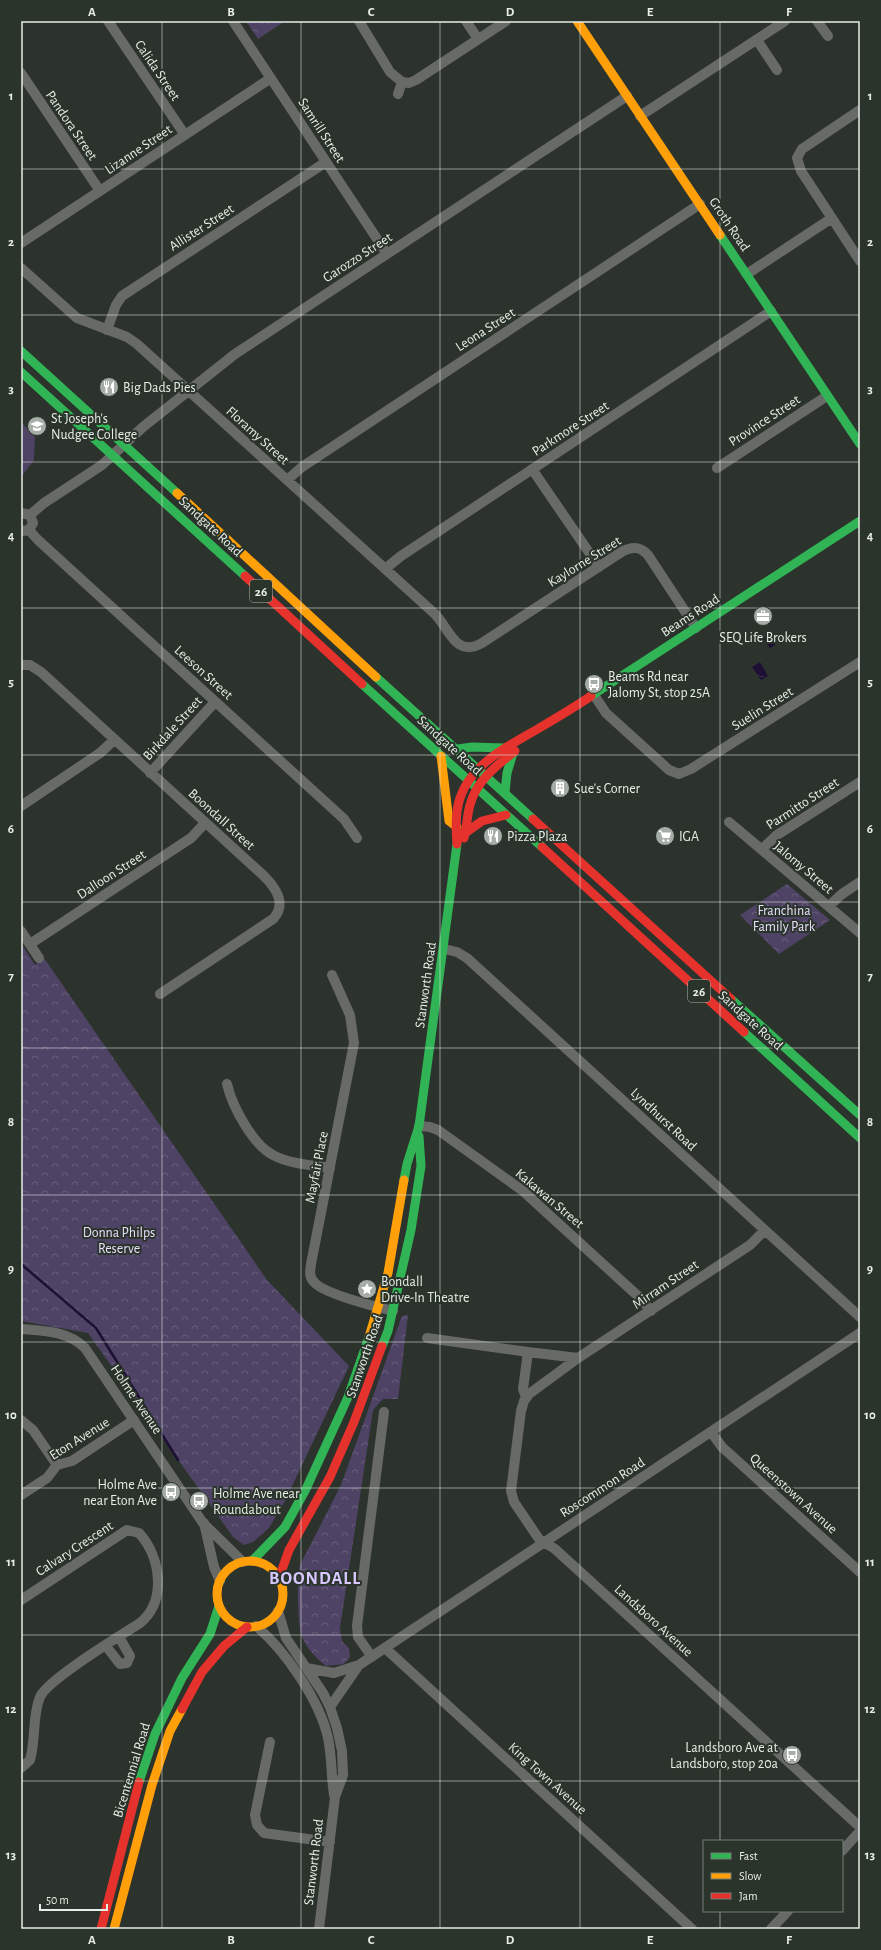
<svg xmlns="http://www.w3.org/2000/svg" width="881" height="1950" font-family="'Alegreya Sans',sans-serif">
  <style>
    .grass { fill: #4e4265 }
    .park { fill: url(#park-crowns) }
    .water { fill: url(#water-ripples) }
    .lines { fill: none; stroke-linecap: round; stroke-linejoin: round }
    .stream { stroke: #1e0f34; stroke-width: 2.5 }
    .street { stroke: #686a68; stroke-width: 10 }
    .fast { stroke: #30b455; stroke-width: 9 }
    .slow { stroke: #ff9f0a; stroke-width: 9 }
    .jam { stroke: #e5322d; stroke-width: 9 }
    .grid { fill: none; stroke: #e7ede7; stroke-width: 1; stroke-opacity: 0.55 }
    .labels { text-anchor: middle; stroke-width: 4; stroke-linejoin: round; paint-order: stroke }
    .shield { fill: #2a342a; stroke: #aeb6ae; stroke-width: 1 }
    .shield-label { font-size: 13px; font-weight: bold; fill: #e7ede7 }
    .street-label { font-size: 14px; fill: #e7ede7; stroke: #2a342a }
    .poi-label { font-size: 14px; fill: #e7ede7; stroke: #2a342a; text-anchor: start }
    .park-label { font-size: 14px; fill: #e8dffe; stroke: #2a342a }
    .district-label { font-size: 18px; font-weight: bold; letter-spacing: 1px; fill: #d7c6ff; stroke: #2a342a }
    .neatline { fill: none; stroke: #e7ede7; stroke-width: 1.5 }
    .grid-label { font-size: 13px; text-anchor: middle; font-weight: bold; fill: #e7ede7 }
  </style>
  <defs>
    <pattern id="park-crowns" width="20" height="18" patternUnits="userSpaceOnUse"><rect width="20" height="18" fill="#4e4265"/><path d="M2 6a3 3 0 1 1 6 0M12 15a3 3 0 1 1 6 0" fill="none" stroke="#685e7b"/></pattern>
    <pattern id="water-ripples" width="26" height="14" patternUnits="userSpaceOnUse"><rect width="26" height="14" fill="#1e0f34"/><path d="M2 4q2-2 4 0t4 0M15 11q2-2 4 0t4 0" fill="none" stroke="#3f3251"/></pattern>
  </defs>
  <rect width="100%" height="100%" fill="#2c322c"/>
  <path class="grass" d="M 21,422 L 35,437 L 34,460 L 21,477 Z"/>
  <path class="park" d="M 246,21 L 285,21 L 258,39 Z
    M 787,884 L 830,920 L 779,954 L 740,915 Z
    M 21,943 L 35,965 L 44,958 L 267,1280 L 349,1366 L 285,1501 L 269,1528 L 253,1542 L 244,1545 L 233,1537 L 88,1333 L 21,1321 Z
    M 408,1315 L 398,1399 L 383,1399 L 373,1410 L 340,1628 L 342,1641 L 349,1648 L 350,1657 L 344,1664 L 326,1666 C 316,1658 307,1649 302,1637 C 297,1623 297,1580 300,1565 L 341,1485 L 402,1316 Z"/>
  <path class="water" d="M 766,635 L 768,635 L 775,645 L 770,648 L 763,639 Z
    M 760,662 L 768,676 L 761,680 L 752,667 Z"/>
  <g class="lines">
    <path class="stream" d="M 21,1264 L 96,1328 L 178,1460"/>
    <path class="street" d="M 108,21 L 185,135
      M 233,21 L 387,254
      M 359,21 L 390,72 L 402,82 L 398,94
      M 466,21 L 478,39
      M 817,21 L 828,36
      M 757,40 L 777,70
      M 21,73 L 100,191
      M 402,82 L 409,83 L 416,80 L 506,21
      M 860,110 L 808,145 L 802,149 L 797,158 L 801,171 L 860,261
      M 640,116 L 785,21
      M 21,243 L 271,78
      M 21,268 L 77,318 L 127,337 L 137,344 L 435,614 C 450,630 456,658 482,643 L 623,551 C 633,546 641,547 648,555 L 696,628
      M 747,274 L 832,218
      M 107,330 L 116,305 L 122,296 L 326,162
      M 717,468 L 827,396
      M 532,469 L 599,567
      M 287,480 L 302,467 L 700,204
      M 21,513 L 30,515 L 33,523 L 29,530 L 21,531
      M 30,515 L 44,503 L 102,465 L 143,427 L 235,354 L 627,96
      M 29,530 L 38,540 L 344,819 L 357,838
      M 385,569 L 401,556 L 771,311
      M 21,665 L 30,665 L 41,672 L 264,876 C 276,888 287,904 273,919 L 160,994
      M 594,695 L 606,713 L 669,770 L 679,774 L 691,769 L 860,662
      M 150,773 L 215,702
      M 21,806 L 100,753 L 114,740
      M 729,822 L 860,933
      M 762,849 L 777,835 L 860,782
      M 829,906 L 842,894 L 860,882
      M 21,931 L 39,958
      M 30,944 L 191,838 L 205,823
      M 444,949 L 457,952 L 467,958 L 860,1317
      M 332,975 L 350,1015 L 354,1043 L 311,1264 C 310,1271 309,1277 314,1282 C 323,1294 377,1307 393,1311
      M 227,1084 C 232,1106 253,1145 273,1155 C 289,1164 312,1165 330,1168
      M 419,1126 L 430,1127 L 438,1130 L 523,1191 L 639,1297 L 651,1311
      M 764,1231 L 750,1245 L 578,1358 L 529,1394 L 524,1401 L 521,1411 L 511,1491 L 514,1502 L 539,1539 L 555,1549 L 860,1827
      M 21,1329 C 44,1331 68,1331 85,1348 L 203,1523 L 243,1562
      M 427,1338 L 528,1352
      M 526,1397 L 523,1389 L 528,1352 L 578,1358
      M 21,1420 L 33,1430 L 57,1465
      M 711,1432 L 722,1447 L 860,1572
      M 21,1495 L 47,1478 L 57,1465 L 72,1461 L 134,1420
      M 204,1523 L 214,1567 L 220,1581
      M 21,1600 L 127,1530 L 139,1533 C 161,1557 167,1601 140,1623 C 120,1636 48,1679 40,1697 C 32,1716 36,1740 30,1760 L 21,1768
      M 278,1611 L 286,1638 L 323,1693 L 330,1707 L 337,1728 L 342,1751 L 343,1775 L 335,1797 L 319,1929
      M 256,1626 C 285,1650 320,1701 328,1738 C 332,1757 331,1776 334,1795
      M 106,1646 L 120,1664 L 127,1663 L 130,1656 L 119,1637
      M 385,1648 L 692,1929
      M 372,1657 L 358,1637 L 357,1626 L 384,1412
      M 306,1668 L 334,1673 L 359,1665 L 860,1333
      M 330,1707 L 359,1665
      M 270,1742 L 255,1815 L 257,1825 L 264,1833 L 330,1842
      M 842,1851 L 860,1831
      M 771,1929 L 788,1911"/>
    <path class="fast" d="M 720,235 L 860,444
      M 21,351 L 177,493
      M 21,372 L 245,576
      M 376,677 L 533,819
      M 362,684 L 542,847
      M 591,696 L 860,521
      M 458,749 L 472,747 L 504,748
      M 505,792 L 507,773 L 513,753
      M 731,999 L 860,1115
      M 744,1032 L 860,1138
      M 404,1180 L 407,1164 L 419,1126 L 457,844
      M 382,1346 L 388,1331 L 411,1230 L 421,1166 L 419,1136
      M 252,1561 L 285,1527 L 306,1489 L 348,1397 L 369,1337
      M 139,1782 L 155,1734 L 182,1678 L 210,1634 L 219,1606"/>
    <path class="slow" d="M 577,21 L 720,235
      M 177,493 L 376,677
      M 441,756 L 449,821 L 457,827
      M 369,1337 L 388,1273 L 404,1180
      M217 1594a33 33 0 1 1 66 0a33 33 0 1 1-66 0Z
      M 114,1929 L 152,1785 L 170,1731 L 182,1709"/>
    <path class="jam" d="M 245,576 L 362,684
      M 533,819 L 731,999
      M 465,833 L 482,821 L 506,815
      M 464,838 C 467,827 467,815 470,805 C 476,781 497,765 515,751
      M 457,844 C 456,829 455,813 460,798 C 472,762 511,745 541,727 C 558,717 575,707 591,696
      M 542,847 L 744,1032
      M 279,1578 L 289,1550 L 330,1477 L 354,1422 L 382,1346
      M 182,1709 L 202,1672 L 224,1646 L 247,1627
      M 101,1929 L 139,1782"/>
  </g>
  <path class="grid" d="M 162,21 L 162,1929M 301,21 L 301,1929M 440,21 L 440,1929M 580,21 L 580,1929M 720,21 L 720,1841M 21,169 L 860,169M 21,315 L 860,315M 21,462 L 860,462M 21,608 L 860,608M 21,755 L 860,755M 21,902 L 860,902M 21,1048 L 860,1048M 21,1195 L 860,1195M 21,1342 L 860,1342M 21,1488 L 860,1488M 21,1635 L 860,1635M 21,1781 L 860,1781M 720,1911 L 720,1929"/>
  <defs>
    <symbol id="restaurant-disc" viewBox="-11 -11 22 22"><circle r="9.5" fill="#a6aca6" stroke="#2a342a"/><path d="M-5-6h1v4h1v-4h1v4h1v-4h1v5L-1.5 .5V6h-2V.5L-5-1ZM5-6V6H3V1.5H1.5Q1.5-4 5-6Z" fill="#fff"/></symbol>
    <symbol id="school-disc" viewBox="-11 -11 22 22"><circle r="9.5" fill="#a6aca6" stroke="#2a342a"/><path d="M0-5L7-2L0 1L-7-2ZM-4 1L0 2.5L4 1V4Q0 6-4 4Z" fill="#fff"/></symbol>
    <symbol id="office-disc" viewBox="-11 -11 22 22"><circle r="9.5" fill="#a6aca6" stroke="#2a342a"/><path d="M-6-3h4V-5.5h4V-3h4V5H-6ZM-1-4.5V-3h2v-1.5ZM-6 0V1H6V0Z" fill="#fff"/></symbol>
    <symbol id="bus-disc" viewBox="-11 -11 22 22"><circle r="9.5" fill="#a6aca6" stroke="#2a342a"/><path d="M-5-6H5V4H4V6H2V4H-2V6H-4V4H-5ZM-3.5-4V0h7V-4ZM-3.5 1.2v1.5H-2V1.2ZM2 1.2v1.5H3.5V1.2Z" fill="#fff"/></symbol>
    <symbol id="building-disc" viewBox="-11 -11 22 22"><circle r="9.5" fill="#a6aca6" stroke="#2a342a"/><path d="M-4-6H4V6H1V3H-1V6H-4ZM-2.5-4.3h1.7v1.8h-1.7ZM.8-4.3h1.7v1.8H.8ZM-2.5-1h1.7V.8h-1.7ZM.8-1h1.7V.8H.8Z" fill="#fff"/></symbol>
    <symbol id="supermarket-disc" viewBox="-11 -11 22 22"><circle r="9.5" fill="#a6aca6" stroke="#2a342a"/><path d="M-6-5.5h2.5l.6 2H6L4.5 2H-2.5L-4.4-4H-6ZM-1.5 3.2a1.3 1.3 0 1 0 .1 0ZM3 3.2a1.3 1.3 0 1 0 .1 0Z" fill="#fff"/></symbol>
    <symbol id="sight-disc" viewBox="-11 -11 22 22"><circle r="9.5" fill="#a6aca6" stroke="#2a342a"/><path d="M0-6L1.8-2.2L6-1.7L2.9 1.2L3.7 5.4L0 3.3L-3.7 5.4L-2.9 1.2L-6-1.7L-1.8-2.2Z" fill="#fff"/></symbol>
  </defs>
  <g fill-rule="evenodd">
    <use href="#restaurant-disc" x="98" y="376" width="22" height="22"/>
    <use href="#school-disc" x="26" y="415" width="22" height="22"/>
    <use href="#office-disc" x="752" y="605" width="22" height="22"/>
    <use href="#bus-disc" x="583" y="673" width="22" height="22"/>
    <use href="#building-disc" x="549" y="777" width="22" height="22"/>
    <use href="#restaurant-disc" x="482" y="825" width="22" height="22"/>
    <use href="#supermarket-disc" x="654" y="825" width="22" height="22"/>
    <use href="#sight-disc" x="356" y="1278" width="22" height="22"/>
    <use href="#bus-disc" x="160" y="1481" width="22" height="22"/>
    <use href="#bus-disc" x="188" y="1490" width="22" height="22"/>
    <use href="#bus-disc" x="781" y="1744" width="22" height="22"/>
  </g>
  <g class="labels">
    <g class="shield">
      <rect x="250" y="580" width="22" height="22" rx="3"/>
      <rect x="688" y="980" width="22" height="22" rx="3"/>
    </g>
    <g class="shield-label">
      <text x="261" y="596">26</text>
      <text x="699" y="996">26</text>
    </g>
    <g class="street-label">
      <text transform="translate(158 70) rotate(56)" y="5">Calida Street</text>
      <text transform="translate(72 125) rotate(56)" y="5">Pandora Street</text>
      <text transform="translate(322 130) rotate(57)" y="5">Samrill Street</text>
      <text transform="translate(138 149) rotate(-34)" y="5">Lizanne Street</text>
      <text transform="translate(730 224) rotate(56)" y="5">Groth Road</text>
      <text transform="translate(201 227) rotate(-33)" y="5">Allister Street</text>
      <text transform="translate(357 257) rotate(-33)" y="5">Garozzo Street</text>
      <text transform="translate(485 329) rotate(-33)" y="5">Leona Street</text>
      <text transform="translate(764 420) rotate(-33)" y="5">Province Street</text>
      <text transform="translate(570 428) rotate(-33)" y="5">Parkmore Street</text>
      <text transform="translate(258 435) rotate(42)" y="5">Floramy Street</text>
      <text transform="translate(211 526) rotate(43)" y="5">Sandgate Road</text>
      <text transform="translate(584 561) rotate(-32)" y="5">Kaylorne Street</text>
      <text transform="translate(690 615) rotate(-33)" y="5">Beams Road</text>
      <text transform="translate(204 672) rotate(42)" y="5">Leeson Street</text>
      <text transform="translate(762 708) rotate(-32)" y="5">Suelin Street</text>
      <text transform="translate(172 728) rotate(-48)" y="5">Birkdale Street</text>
      <text transform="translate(450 745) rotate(42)" y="5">Sandgate Road</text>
      <text transform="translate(802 803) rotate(-33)" y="5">Parmitto Street</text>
      <text transform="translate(222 819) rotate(42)" y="5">Boondall Street</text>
      <text transform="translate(804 867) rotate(40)" y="5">Jalomy Street</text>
      <text transform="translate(111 874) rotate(-33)" y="5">Dalloon Street</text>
      <text transform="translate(425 985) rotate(-82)" y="5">Stanworth Road</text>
      <text transform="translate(751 1020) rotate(42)" y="5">Sandgate Road</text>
      <text transform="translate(664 1119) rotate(43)" y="5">Lyndhurst Road</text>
      <text transform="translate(316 1167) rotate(-79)" y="5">Mayfair Place</text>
      <text transform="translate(550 1198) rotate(40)" y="5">Kakawan Street</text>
      <text transform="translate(665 1284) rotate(-34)" y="5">Mirram Street</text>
      <text transform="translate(364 1356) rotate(-71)" y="5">Stanworth Road</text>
      <text transform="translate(137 1399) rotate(56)" y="5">Holme Avenue</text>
      <text transform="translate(79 1438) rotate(-32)" y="5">Eton Avenue</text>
      <text transform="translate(602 1487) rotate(-33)" y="5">Roscommon Road</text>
      <text transform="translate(794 1493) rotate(42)" y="5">Queenstown Avenue</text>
      <text transform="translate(74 1548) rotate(-33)" y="5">Calvary Crescent</text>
      <text transform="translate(654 1620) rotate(42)" y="5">Landsboro Avenue</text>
      <text transform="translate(131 1770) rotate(-73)" y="5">Bicentennial Road</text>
      <text transform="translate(548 1778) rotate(42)" y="5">King Town Avenue</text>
      <text transform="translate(313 1862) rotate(-83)" y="5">Stanworth Road</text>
    </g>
    <g class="poi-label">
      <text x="123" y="392">Big Dads Pies</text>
      <text x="51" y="423">St Joseph's<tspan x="51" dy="16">Nudgee College</tspan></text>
      <text x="763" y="642" text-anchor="middle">SEQ Life Brokers</text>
      <text x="608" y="681">Beams Rd near<tspan x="608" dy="16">Jalomy St, stop 25A</tspan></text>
      <text x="574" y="793">Sue's Corner</text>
      <text x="507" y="841">Pizza Plaza</text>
      <text x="679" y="841">IGA</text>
      <text x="381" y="1286">Bondall<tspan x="381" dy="16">Drive-In Theatre</tspan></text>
      <text x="157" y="1489" text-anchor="end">Holme Ave<tspan x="157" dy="16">near Eton Ave</tspan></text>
      <text x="213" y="1498">Holme Ave near<tspan x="213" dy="16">Roundabout</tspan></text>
      <text x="778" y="1752" text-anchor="end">Landsboro Ave at<tspan x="778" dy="16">Landsboro, stop 20a</tspan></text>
    </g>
    <g class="park-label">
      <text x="784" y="915">Franchina<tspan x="784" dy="16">Family Park</tspan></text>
      <text x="119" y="1237">Donna Philps<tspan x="119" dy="16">Reserve</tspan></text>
    </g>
    <g class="district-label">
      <text x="315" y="1584">BOONDALL</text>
    </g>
  </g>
  <rect width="881" height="1950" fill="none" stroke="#2a342a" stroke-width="44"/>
  <rect x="703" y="1840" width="140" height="72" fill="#2a342a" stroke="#767e76"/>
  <rect x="711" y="1853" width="20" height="6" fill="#30b455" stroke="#767e76"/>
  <text x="739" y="1860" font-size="12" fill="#e7ede7">Fast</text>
  <rect x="711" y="1873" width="20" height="6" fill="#ff9f0a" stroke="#767e76"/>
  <text x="739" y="1880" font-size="12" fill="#e7ede7">Slow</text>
  <rect x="711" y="1893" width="20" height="6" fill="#e5322d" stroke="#767e76"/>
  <text x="739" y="1900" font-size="12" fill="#e7ede7">Jam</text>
  <path d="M40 1904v6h67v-6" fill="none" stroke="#e7ede7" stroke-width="2"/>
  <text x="46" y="1904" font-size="12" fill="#e7ede7" stroke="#2a342a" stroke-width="3" paint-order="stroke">50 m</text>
  <rect x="22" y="22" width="837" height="1906" class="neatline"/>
  <g class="grid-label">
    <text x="92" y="16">A</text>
    <text x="231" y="16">B</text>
    <text x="371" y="16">C</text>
    <text x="510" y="16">D</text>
    <text x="650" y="16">E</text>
    <text x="789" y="16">F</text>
    <text x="11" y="100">1</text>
    <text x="870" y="100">1</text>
    <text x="11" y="246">2</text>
    <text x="870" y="246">2</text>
    <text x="11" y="393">3</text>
    <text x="870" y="393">3</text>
    <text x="11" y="540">4</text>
    <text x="870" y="540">4</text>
    <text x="11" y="686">5</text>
    <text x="870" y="686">5</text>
    <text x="11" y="833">6</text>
    <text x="870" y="833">6</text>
    <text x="11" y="980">7</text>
    <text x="870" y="980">7</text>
    <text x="11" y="1126">8</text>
    <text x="870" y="1126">8</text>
    <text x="11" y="1273">9</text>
    <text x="870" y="1273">9</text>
    <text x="11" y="1419">10</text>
    <text x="870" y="1419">10</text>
    <text x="11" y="1566">11</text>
    <text x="870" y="1566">11</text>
    <text x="11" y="1713">12</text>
    <text x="870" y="1713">12</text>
    <text x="11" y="1859">13</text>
    <text x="870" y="1859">13</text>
    <text x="92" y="1944">A</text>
    <text x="231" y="1944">B</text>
    <text x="371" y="1944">C</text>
    <text x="510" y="1944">D</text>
    <text x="650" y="1944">E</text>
    <text x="789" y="1944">F</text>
  </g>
</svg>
